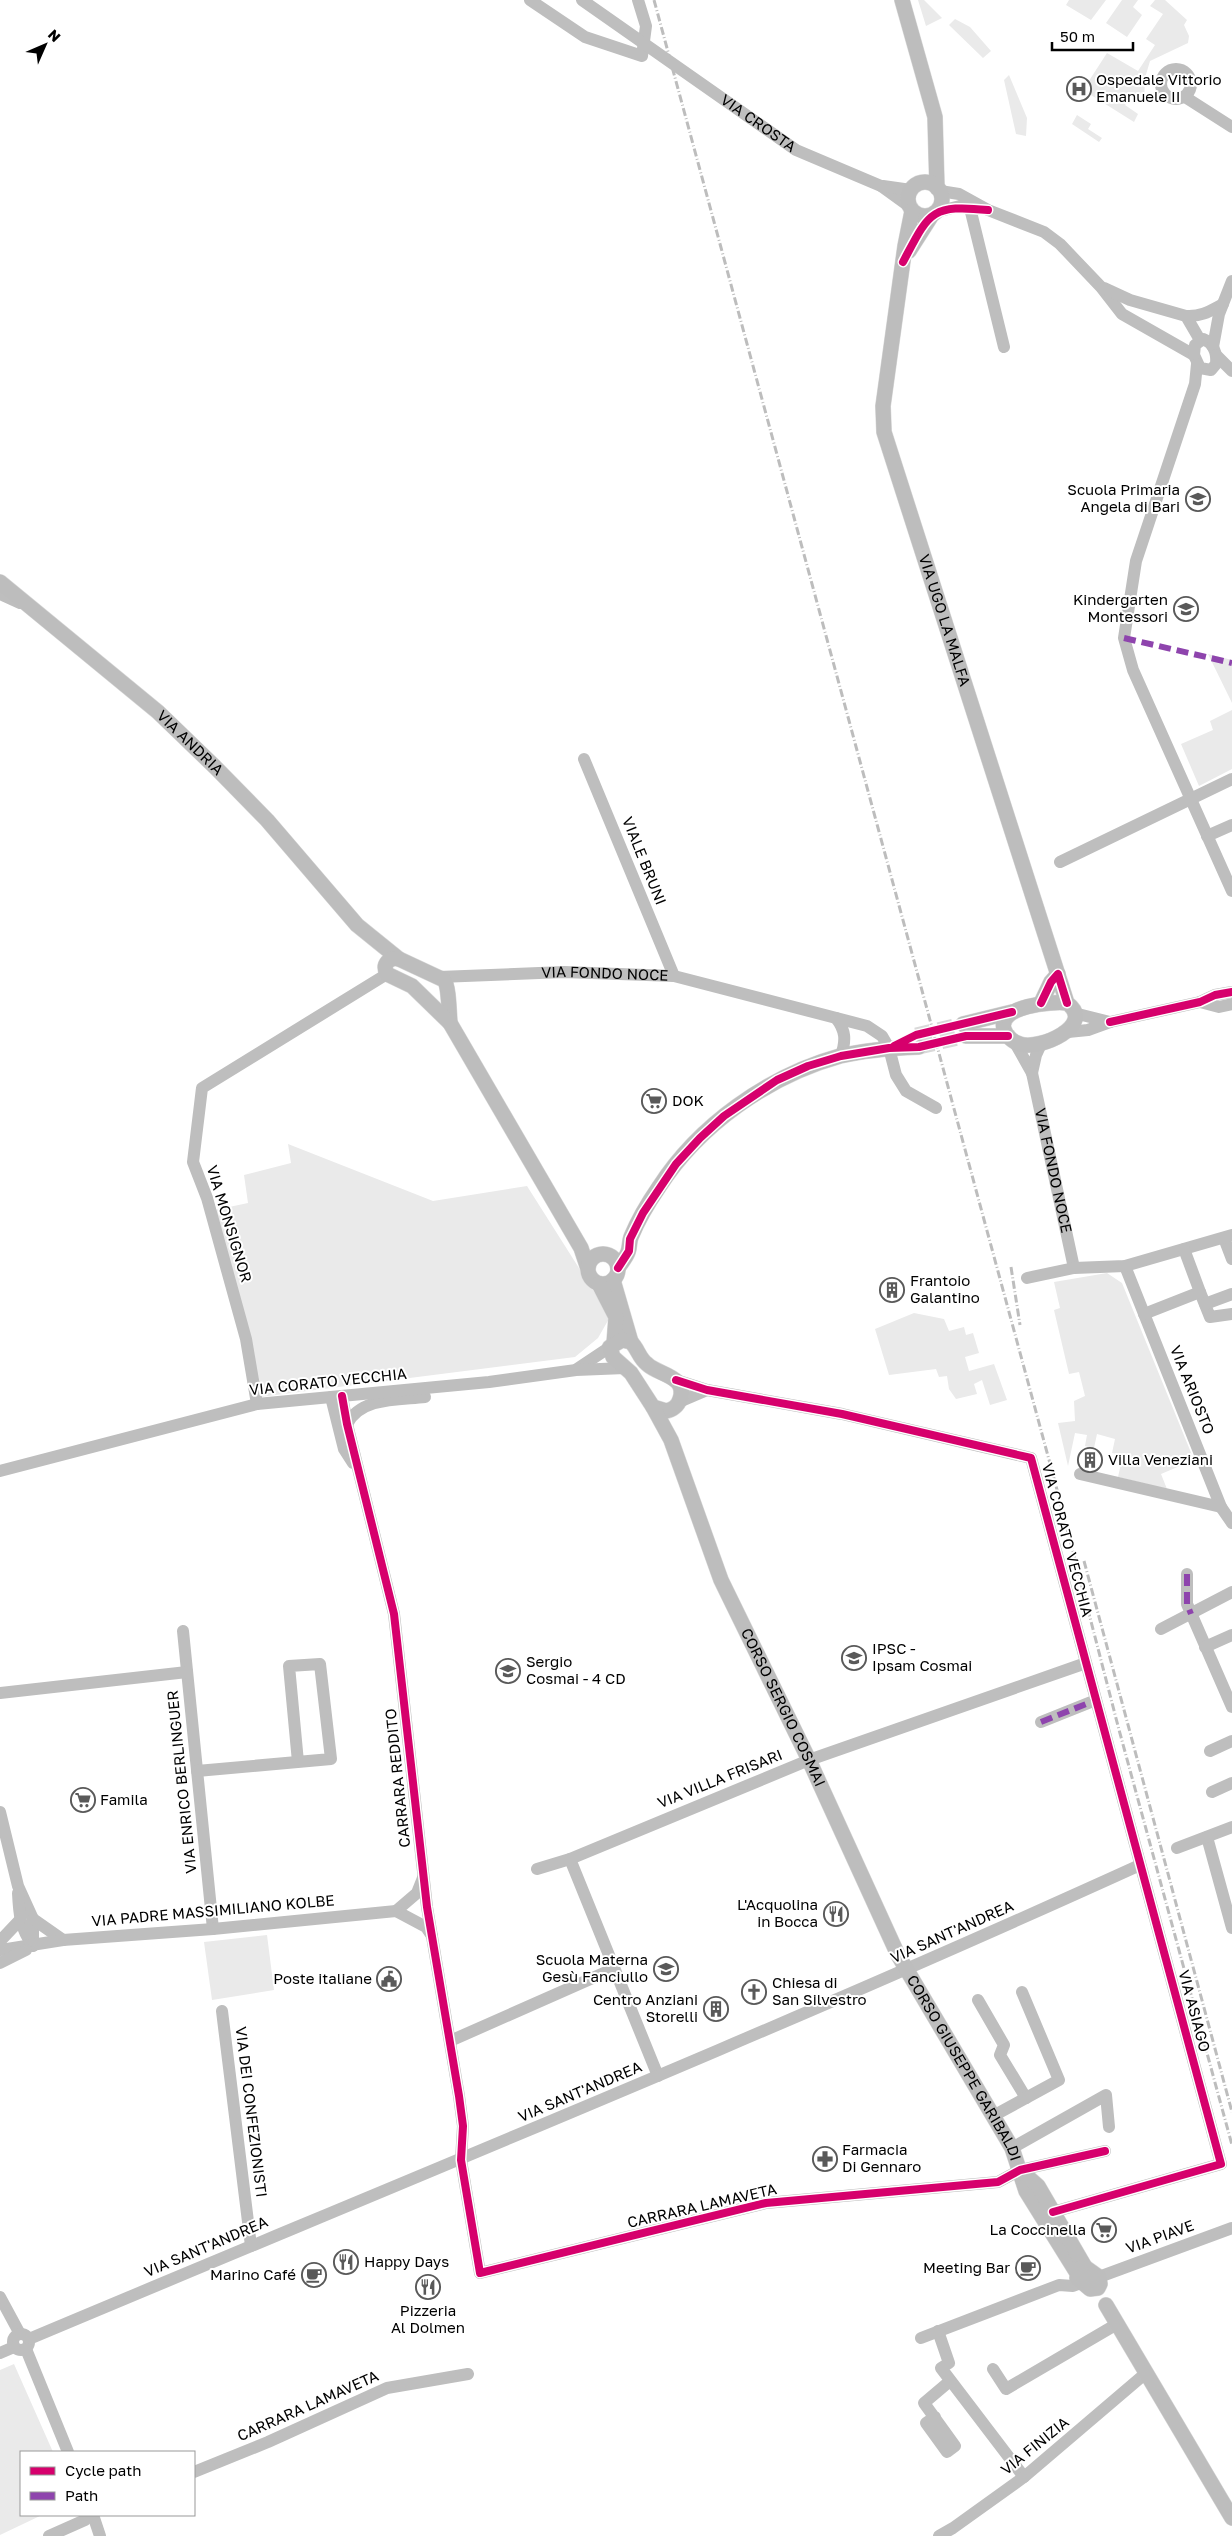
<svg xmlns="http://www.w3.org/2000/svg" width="1232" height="2536" font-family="'Golos Text',sans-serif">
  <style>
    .green { fill: #eaeaea }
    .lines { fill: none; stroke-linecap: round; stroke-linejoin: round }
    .major-tunnel { stroke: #d9d9d9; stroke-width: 15; stroke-dasharray: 15 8; stroke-linecap: butt }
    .major-casing { stroke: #dbdbdb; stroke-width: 16 }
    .minor { stroke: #bebebe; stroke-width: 12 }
    .major { stroke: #bdbdbd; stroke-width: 15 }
    .rail { stroke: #bdbdbd; stroke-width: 3; stroke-dasharray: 8 2.5 1 2.5; stroke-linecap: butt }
    .minor-bridge { stroke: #bebebe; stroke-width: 12 }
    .quiet { stroke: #8e44ad; stroke-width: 6; stroke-dasharray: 12 6; stroke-linecap: butt }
    .cycleway-casing { stroke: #fff; stroke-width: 11 }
    .cycleway { stroke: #d6006c; stroke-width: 8 }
    .labels { text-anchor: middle; stroke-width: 4; stroke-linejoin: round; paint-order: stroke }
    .poi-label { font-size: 15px; fill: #000; stroke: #fff; text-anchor: start }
    .street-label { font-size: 15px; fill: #000; stroke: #fff }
  </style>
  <rect width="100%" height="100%" fill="#fff"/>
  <path class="green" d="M 918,0 L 924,0 L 942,18 L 926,26 Z
    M 1069,0 L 1106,0 L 1091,20 L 1066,5 Z
    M 1122,0 L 1138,0 L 1133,7 L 1142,15 L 1127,37 L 1106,23 Z
    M 1155,0 L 1165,0 L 1187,20 L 1184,25 L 1189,36 L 1188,43 L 1150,61 L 1145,78 L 1144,104 L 1132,95 L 1125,105 L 1138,114 L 1134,122 L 1083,90 L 1107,53 L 1138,71 L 1155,45 L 1146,39 L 1163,14 L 1150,6 Z
    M 955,19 L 970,27 L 991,51 L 983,58 L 949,25 Z
    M 1009,75 L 1027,118 L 1026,136 L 1016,134 L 1004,80 Z
    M 1077,115 L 1091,124 L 1088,129 L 1102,138 L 1099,142 L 1072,124 Z
    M 1208,654 L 1232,660 L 1232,703 Z
    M 1232,710 L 1232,769 L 1199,786 L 1181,744 L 1213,730 L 1210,721 Z
    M 288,1144 L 433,1201 L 527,1186 L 610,1317 L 598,1338 L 575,1357 L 260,1397 L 215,1210 L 248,1203 L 244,1175 L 291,1163 Z
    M 1107,1273 L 1122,1283 L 1194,1460 L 1161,1474 L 1167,1489 L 1118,1477 L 1123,1455 L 1112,1453 L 1115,1439 L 1097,1434 L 1094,1448 L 1085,1446 L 1087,1435 L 1075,1433 L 1068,1466 L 1058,1423 L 1075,1421 L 1074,1401 L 1085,1396 L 1079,1372 L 1069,1374 L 1054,1310 L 1060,1308 L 1054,1282 Z
    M 914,1313 L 944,1319 L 949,1331 L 964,1327 L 966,1335 L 973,1333 L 979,1353 L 965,1357 L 969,1371 L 994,1364 L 1007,1400 L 990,1405 L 982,1380 L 974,1384 L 977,1394 L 956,1399 L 949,1389 L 947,1376 L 939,1377 L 936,1369 L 889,1375 L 875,1329 Z
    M 267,1935 L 274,1990 L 212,2000 L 204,1942 Z
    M 14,2364 L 53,2452 L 21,2452 L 21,2515 L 42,2515 L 0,2535 L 0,2370 Z"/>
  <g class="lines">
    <path class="major-tunnel" d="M 916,1035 L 963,1024
      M 919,1047 L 966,1036"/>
    <defs>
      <g id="major">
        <path d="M 902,0 L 935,117 L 937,188"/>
        <circle cx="925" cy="199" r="17"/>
        <path id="s3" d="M 912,211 L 905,246 L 883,406 L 884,432 L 1067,1003 C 1097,1025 1039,1051 1020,1044 C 1013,1042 1006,1036 1004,1029 C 997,1006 1053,1001 1067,1003"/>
        <path d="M 909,251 L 932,215"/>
        <path id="s4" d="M 0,582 L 158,712 L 215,767 L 267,820 L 357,925 L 399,959 L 444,980 C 449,986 449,1013 450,1023"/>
        <path d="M 399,959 C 389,957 382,964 387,974 L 412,986 L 450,1023 L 581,1248 L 587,1266"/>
        <path d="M 1041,1003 L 1051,982 L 1058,974"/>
        <path d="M 963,1024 L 1012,1012"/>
        <path d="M 966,1036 L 1008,1036"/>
        <circle cx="603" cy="1269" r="15"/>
        <path d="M 618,1268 C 621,1263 626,1258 628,1252 C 630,1247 629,1242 631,1237 C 638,1220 648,1203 659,1187 C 699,1125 768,1076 840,1056 C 865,1050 893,1048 919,1047"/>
        <path d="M 613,1280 L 631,1342"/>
        <path d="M 599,1284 L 616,1317 L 614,1343"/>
        <path d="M 622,1340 L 631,1342 C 638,1349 639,1358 647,1364 C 658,1375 688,1376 680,1399 C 678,1406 672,1410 666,1411 L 653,1407 L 631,1373 L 613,1357 L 610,1347 Z"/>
        <path id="s5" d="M 653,1407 L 671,1440 L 721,1580 L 809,1760 L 898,1955 L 1012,2148 L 1026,2191 L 1077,2273"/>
        <path d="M 1020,2170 L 1038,2186 L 1085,2267"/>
        <path d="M 1085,2267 L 1099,2277 L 1100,2284 L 1098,2288 L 1090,2289 L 1077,2278 L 1080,2268 Z"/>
        <path d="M 1106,2305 L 1232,2518"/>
      </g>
    </defs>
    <use href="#major" class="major-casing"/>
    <g class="minor">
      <path d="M 530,0 L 585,37 L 642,56 L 646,26 L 638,0"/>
      <circle cx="1176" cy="84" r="15"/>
      <path d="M 1185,97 L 1232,127"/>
      <path d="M 881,186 L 910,207"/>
      <path d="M 883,186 L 911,190"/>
      <path d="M 940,191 L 959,194 L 988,210 L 1044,232 L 1060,244 L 1101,287 L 1122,314 L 1194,355"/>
      <path d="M 970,208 L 1004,347"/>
      <path d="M 936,212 L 960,206 L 978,209"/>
      <path d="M 1104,288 L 1130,300 L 1186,316 L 1200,340"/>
      <path d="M 1186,316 C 1201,317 1210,311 1223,304"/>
      <path d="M 1203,339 C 1214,343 1217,354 1216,364 L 1211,370 L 1200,368 L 1194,355 L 1195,345 Z"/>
      <path d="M 1213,347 L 1219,314 L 1232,281"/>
      <path d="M 1216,355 L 1232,371"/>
      <path d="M 1197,364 L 1195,384 L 1136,561 L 1124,638 L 1133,670 L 1232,891"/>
      <path d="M 0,594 L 20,603"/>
      <path d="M 584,759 L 674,976"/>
      <path d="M 1207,836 L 1232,825"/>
      <path d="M 1060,862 L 1232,779"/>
      <path id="s1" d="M 439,977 L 564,972 L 674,976 L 867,1026 L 882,1036 L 889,1048 L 896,1075 L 906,1091 L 936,1108"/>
      <path d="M 1200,1002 L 1219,1007 L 1232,1004"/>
      <path d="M 836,1018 C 846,1031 846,1040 841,1056"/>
      <path d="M 1110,1022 L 1200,1002 L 1215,995 L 1232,992"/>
      <path d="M 1068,1032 L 1088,1030 L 1110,1022 L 1074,1013"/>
      <path d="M 1014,1041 L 1032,1073 L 1036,1055 L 1042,1042"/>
      <path id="s2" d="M 1032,1073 L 1074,1268"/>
      <path d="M 1224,1238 L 1232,1259"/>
      <path d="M 1125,1266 L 1221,1507 L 1232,1523"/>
      <path d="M 1027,1278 L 1074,1268 L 1125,1266 L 1232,1235"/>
      <path d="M 1200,1292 L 1210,1317 L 1232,1314"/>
      <path d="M 1205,1304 L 1232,1294"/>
      <path d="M 1144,1314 L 1200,1292 L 1184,1249"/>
      <path d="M 577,1369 L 610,1347"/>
      <path d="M 676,1380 L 707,1390 L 842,1414 L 1031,1458 L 1221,2164 L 1053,2212"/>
      <path d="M 342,1396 L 347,1424 L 394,1614 L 427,1907 L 459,2096 L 463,2126 L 461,2160 L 480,2273 L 766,2203 L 998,2182 L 1020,2170 L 1105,2151"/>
      <path d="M 331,1397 L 344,1449 L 353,1463"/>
      <path d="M 679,1402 L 707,1390"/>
      <path d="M 257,1404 L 246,1339 L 207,1198 L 193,1162 L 202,1088 L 387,974"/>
      <path d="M 347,1424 C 361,1397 398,1400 425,1397"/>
      <path d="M 0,1471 L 257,1404 L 489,1382 L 576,1370 L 625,1368"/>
      <path d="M 1080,1474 L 1221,1507"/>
      <path d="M 1187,1574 L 1187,1604 L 1232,1707"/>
      <path d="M 1161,1629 L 1232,1592"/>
      <path d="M 183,1631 L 213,1929"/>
      <path d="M 1205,1647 L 1232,1635"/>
      <path d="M 0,1693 L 187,1672"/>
      <path d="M 1041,1722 L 1096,1700"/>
      <path d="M 1210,1751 L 1232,1741"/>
      <path d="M 197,1771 L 331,1759 L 320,1664 L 289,1666 L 298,1762"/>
      <path d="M 1212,1792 L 1232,1783"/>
      <path d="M 0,1812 L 18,1886 L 33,1919 L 33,1946"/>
      <path d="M 1207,1837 L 1232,1928"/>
      <path d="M 1177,1848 L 1232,1827"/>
      <path d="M 570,1859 L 658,2076"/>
      <path d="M 537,1869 L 570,1859 L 809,1760 L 1086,1663"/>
      <path d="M 423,1878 L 417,1893 L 396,1911 L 426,1927 L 432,1936"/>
      <path d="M 18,1893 C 19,1914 20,1928 33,1946"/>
      <path d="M 33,1919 L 63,1940"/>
      <path d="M 0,1941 L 19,1921"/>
      <path d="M 0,1950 L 63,1940 L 213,1929 L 396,1911"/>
      <path d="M 0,1963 L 26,1950"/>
      <path d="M 978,2000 L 1004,2045 L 1000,2055 L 1026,2098"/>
      <path d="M 222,2011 L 251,2246"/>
      <path d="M 450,2041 L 613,1969"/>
      <path d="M 993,2116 L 1059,2080 L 1022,1992"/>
      <path d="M 1012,2148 L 1106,2095 L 1109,2127"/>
      <path d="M 1099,2277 L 1232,2228"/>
      <path d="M 0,2297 L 20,2334"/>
      <path d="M 938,2331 L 949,2363 L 941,2368 L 1024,2477"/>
      <circle cx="21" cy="2342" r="8"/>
      <path d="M 921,2338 L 1059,2285 L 1073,2286 L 1081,2283"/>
      <path d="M 29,2339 C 400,2183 773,2032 1140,1865"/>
      <path d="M 26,2349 L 68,2452"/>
      <path d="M 0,2353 L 14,2347"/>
      <path d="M 993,2369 L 1006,2389 L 1117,2324"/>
      <path d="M 935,2417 L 926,2423 L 947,2452 L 955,2446 L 924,2403 L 950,2381"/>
      <path d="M 194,2472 L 268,2442 L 387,2388 L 468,2374"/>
      <path d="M 93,2515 L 100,2536"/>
      <path d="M 49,2536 L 85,2520 L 90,2515"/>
      <path d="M 939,2536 L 953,2528 L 1024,2477 L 1146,2373"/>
    </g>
    <use href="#major" class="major"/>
    <path class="rail" d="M 654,0 L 1055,1482 L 1118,1726 L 1232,2145
      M 1011,1267 L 1020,1325
      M 1084,1561 L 1232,2112"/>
    <path class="minor-bridge" id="s6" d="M 582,0 L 796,150 L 881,186"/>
    <path class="quiet" d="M 1124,638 L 1232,663
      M 1187,1574 L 1187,1604 L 1191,1614
      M 1041,1722 L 1096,1700"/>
    <defs>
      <path id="cycleway" d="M 903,262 C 929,213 930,204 988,210
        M 1041,1003 L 1051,982 L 1058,974 L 1067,1003
        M 1110,1022 L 1200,1002 L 1215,995 L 1232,992
        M 894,1046 L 916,1035 L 1012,1012
        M 618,1268 L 629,1251 L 630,1239 L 643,1213 L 676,1164 L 700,1138 L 724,1116 L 777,1080 L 808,1066 L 841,1056 L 889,1048 L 919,1047 L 966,1036 L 1008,1036
        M 676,1380 L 707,1390 L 842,1414 L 1031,1458 L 1221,2164 L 1053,2212
        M 342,1396 L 347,1424 L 394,1614 L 427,1907 L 459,2096 L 463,2126 L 461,2160 L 480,2273 L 766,2203 L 998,2182 L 1020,2170 L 1105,2151"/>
    </defs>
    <use href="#cycleway" class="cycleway-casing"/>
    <use href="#cycleway" class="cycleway"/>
  </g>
  <defs>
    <symbol id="hospital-ring" viewBox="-11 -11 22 22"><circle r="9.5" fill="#fff" stroke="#595959" stroke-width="1.5"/><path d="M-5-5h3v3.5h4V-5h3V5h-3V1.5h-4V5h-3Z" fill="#595959"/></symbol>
    <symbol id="school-ring" viewBox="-11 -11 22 22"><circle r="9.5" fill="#fff" stroke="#595959" stroke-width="1.5"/><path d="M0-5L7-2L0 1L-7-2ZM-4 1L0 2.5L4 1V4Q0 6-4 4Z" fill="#595959"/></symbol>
    <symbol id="supermarket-ring" viewBox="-11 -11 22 22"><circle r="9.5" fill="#fff" stroke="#595959" stroke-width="1.5"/><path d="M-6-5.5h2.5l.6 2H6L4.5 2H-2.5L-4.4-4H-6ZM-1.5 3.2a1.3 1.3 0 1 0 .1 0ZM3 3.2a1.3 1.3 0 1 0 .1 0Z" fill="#595959"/></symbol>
    <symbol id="building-ring" viewBox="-11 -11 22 22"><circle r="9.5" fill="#fff" stroke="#595959" stroke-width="1.5"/><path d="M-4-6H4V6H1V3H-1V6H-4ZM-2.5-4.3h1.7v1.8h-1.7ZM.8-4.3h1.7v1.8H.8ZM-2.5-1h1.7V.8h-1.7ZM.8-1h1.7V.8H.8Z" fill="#595959"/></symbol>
    <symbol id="restaurant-ring" viewBox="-11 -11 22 22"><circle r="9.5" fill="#fff" stroke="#595959" stroke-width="1.5"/><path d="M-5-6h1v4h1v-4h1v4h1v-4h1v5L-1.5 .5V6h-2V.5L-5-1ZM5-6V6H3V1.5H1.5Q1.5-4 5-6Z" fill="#595959"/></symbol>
    <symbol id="civic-ring" viewBox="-11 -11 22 22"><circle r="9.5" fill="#fff" stroke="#595959" stroke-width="1.5"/><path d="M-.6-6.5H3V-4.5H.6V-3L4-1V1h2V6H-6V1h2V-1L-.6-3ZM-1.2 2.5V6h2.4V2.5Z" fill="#595959"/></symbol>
    <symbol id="church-ring" viewBox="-11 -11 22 22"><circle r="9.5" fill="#fff" stroke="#595959" stroke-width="1.5"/><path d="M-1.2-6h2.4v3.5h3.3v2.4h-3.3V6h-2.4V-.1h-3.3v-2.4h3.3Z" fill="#595959"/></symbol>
    <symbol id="pharmacy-ring" viewBox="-11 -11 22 22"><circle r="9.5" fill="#fff" stroke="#595959" stroke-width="1.5"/><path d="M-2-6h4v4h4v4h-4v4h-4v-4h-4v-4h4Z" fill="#595959"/></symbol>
    <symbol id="cafe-ring" viewBox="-11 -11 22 22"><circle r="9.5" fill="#fff" stroke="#595959" stroke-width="1.5"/><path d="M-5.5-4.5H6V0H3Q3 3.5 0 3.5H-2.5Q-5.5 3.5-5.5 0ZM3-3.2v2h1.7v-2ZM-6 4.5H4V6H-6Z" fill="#595959"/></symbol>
  </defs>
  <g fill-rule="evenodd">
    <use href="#hospital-ring" x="1065" y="75" width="28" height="28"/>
    <use href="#school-ring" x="1184" y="485" width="28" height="28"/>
    <use href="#school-ring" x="1172" y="595" width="28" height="28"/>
    <use href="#supermarket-ring" x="640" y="1087" width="28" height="28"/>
    <use href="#building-ring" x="878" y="1276" width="28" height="28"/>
    <use href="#building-ring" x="1076" y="1446" width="28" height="28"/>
    <use href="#school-ring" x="840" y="1644" width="28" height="28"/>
    <use href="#school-ring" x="494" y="1657" width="28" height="28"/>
    <use href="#supermarket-ring" x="69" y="1786" width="28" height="28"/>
    <use href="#restaurant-ring" x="822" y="1900" width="28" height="28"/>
    <use href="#school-ring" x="652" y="1955" width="28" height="28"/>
    <use href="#civic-ring" x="375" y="1965" width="28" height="28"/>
    <use href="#church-ring" x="740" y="1978" width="28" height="28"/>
    <use href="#building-ring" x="702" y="1995" width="28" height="28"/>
    <use href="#pharmacy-ring" x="811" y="2145" width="28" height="28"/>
    <use href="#supermarket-ring" x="1090" y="2216" width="28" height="28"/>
    <use href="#restaurant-ring" x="332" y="2248" width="28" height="28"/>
    <use href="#cafe-ring" x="1014" y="2254" width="28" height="28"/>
    <use href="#cafe-ring" x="300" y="2261" width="28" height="28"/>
    <use href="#restaurant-ring" x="414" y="2273" width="28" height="28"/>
  </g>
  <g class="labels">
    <g class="poi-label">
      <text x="1096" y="85">Ospedale Vittorio<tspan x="1096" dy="17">Emanuele II</tspan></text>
      <text x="1180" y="495" text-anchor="end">Scuola Primaria<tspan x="1180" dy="17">Angela di Bari</tspan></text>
      <text x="1168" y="605" text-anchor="end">Kindergarten<tspan x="1168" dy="17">Montessori</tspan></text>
      <text x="672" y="1106">DOK</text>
      <text x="910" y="1286">Frantoio<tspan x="910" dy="17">Galantino</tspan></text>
      <text x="1108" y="1465">Villa Veneziani</text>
      <text x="872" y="1654">IPSC -<tspan x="872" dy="17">Ipsam Cosmai</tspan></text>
      <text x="526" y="1667">Sergio<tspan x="526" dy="17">Cosmai - 4 CD</tspan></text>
      <text x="100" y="1805">Famila</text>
      <text x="818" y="1910" text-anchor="end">L'Acquolina<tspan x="818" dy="17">in Bocca</tspan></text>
      <text x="648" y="1965" text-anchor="end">Scuola Materna<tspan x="648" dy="17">Gesù Fanciullo</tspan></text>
      <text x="372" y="1984" text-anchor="end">Poste italiane</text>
      <text x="772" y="1988">Chiesa di<tspan x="772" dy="17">San Silvestro</tspan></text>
      <text x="698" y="2005" text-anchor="end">Centro Anziani<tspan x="698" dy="17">Storelli</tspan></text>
      <text x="842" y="2155">Farmacia<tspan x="842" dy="17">Di Gennaro</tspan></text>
      <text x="1086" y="2235" text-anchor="end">La Coccinella</text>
      <text x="364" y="2267">Happy Days</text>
      <text x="1010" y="2273" text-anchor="end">Meeting Bar</text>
      <text x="296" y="2280" text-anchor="end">Marino Café</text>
      <text x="428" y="2316" text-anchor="middle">Pizzeria<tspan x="428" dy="17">Al Dolmen</tspan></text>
    </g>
    <g class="street-label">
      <text dy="5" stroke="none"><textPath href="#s6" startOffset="215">VIA CROSTA</textPath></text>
      <text dy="5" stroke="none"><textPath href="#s3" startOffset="421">VIA UGO LA MALFA</textPath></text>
      <text dy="5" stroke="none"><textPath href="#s4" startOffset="249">VIA ANDRIA</textPath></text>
      <text transform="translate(644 861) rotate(68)" y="5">VIALE BRUNI</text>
      <text dy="5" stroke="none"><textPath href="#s1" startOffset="166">VIA FONDO NOCE</textPath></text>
      <text dy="5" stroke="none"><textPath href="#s2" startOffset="100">VIA FONDO NOCE</textPath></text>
      <text transform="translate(229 1224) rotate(73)" y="5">VIA MONSIGNOR</text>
      <text transform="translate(328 1382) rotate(-6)" y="5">VIA CORATO VECCHIA</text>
      <text transform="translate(1192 1390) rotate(68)" y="5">VIA ARIOSTO</text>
      <text transform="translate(1067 1540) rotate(75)" y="5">VIA CORATO VECCHIA</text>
      <text dy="5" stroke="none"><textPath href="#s5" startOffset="328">CORSO SERGIO COSMAI</textPath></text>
      <text transform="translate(398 1778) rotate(-96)" y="5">CARRARA REDDITO</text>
      <text transform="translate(720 1779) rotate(-22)" y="5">VIA VILLA FRISARI</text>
      <text transform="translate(182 1782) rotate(-96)" y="5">VIA ENRICO BERLINGUER</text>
      <text transform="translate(213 1911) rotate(-5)" y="5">VIA PADRE MASSIMILIANO KOLBE</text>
      <text transform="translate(952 1932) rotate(-24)" y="5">VIA SANT'ANDREA</text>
      <text transform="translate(1194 2011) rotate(75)" y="5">VIA ASIAGO</text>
      <text dy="5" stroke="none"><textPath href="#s5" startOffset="732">CORSO GIUSEPPE GARIBALDI</textPath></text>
      <text transform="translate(580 2092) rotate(-23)" y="5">VIA SANT'ANDREA</text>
      <text transform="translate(251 2112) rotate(83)" y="5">VIA DEI CONFEZIONISTI</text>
      <text transform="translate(702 2206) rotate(-13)" y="5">CARRARA LAMAVETA</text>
      <text transform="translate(1160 2237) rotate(-20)" y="5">VIA PIAVE</text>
      <text transform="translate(206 2247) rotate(-23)" y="5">VIA SANT'ANDREA</text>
      <text transform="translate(308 2406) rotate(-24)" y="5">CARRARA LAMAVETA</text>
      <text transform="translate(1035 2446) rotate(-39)" y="5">VIA FINIZIA</text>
    </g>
  </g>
  <rect x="20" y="2451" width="175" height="65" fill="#ffffff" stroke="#999999"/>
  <rect x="30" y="2467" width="25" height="8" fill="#d6006c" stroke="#999999"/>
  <text x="65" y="2476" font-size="15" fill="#000000">Cycle path</text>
  <rect x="30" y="2492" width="25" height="8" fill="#8e44ad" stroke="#999999"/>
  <text x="65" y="2501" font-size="15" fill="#000000">Path</text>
  <g transform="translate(45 45) rotate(45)" stroke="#ffffff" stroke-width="4" paint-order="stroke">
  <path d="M0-4L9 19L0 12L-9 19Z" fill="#000000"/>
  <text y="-8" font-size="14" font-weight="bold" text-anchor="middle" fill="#000000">N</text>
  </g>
  <path d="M1052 42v8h81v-8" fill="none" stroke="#000000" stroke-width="2.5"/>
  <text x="1060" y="42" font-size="15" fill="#000000" stroke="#ffffff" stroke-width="4" paint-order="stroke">50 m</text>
</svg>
